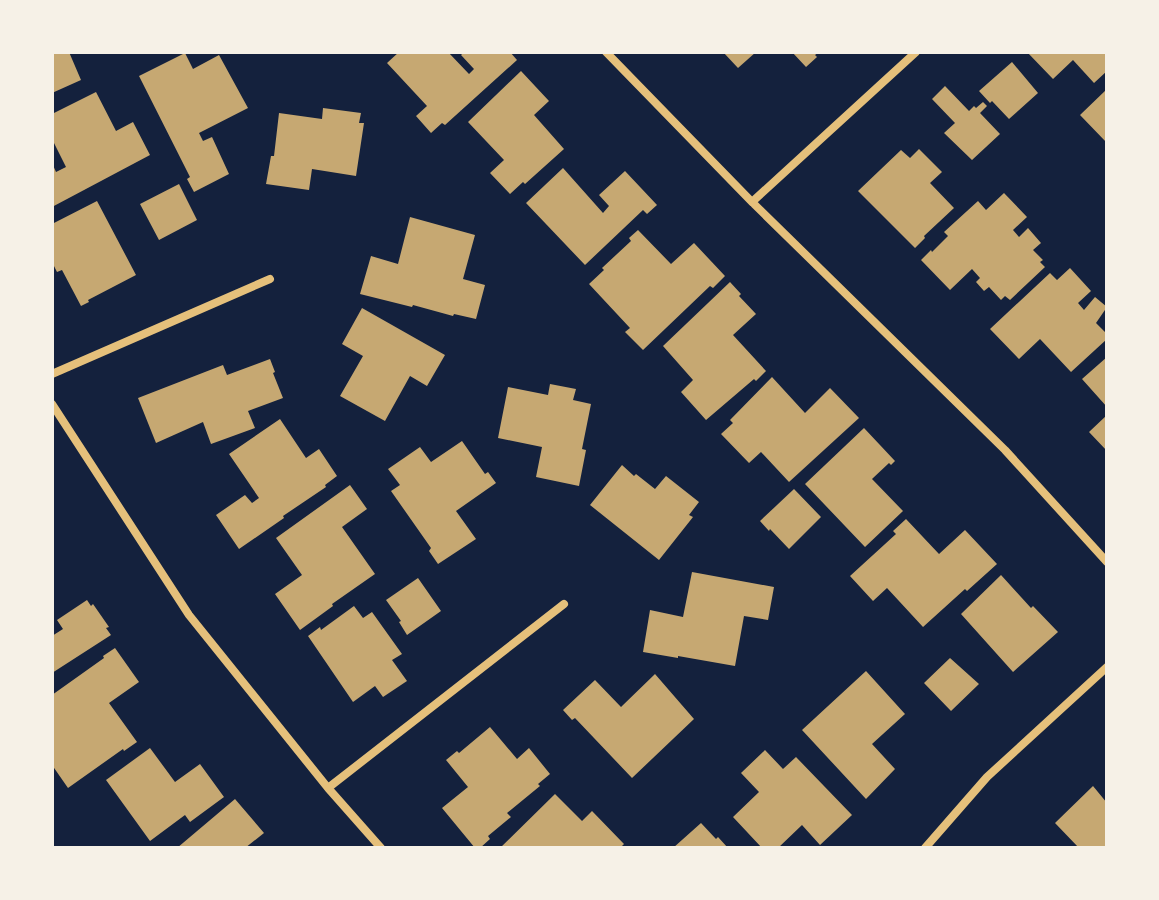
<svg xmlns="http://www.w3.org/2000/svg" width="1159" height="900" font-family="Jost,sans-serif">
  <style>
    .building { fill: #c6a872 }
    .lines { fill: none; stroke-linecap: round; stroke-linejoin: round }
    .minor { stroke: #e5c07b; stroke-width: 8 }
  </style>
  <rect width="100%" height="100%" fill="#14213d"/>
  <path class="building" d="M 52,52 L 69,52 L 81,80 L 52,93 Z
    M 399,52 L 448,52 L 469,74 L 474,69 L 461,55 L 464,52 L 510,52 L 517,60 L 445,125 L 442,123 L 431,133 L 416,116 L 427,106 L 387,63 Z
    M 723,52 L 756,52 L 738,68 Z
    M 792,52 L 819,52 L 815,55 L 817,57 L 806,67 Z
    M 1027,52 L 1107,52 L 1107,71 L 1094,83 L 1073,60 L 1053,79 Z
    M 185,53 L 193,69 L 219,55 L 248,108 L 199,133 L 203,141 L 212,137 L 229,174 L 194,192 L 187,179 L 190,177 L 139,76 Z
    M 1012,62 L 1038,93 L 1009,119 L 992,101 L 990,103 L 979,91 Z
    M 521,71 L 549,101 L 534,115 L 564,149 L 525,184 L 523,182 L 510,194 L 490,173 L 504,160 L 468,122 Z
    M 945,86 L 969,111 L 974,106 L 976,108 L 983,102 L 987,106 L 980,113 L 1000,134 L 972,160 L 944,133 L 955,123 L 932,99 Z
    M 1107,89 L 1107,143 L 1080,115 Z
    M 96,92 L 116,131 L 133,122 L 150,155 L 52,207 L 52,163 L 56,172 L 66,167 L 52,139 L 52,114 Z
    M 323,108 L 361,113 L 359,123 L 364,123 L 356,176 L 312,169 L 309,190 L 266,184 L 271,156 L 274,156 L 279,113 L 322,119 Z
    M 919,149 L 942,172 L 930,183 L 954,208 L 924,236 L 925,238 L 915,248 L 858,191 L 901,150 L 910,158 Z
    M 563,168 L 603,213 L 609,206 L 599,195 L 625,171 L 657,205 L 647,214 L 643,210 L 585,265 L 526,203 Z
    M 179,184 L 197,220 L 159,240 L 140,204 Z
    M 1004,193 L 1027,217 L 1013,230 L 1019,237 L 1028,228 L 1041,243 L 1033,250 L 1043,260 L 1040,262 L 1045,267 L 1010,300 L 1005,296 L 1001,300 L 989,287 L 984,291 L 976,282 L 980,278 L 972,269 L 950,290 L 921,260 L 931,250 L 932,252 L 948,236 L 944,232 L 978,201 L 986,210 Z
    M 97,201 L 136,275 L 88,300 L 89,302 L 81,306 L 62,270 L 57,272 L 52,262 L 52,224 Z
    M 410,217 L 475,235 L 463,279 L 485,285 L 476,319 L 454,314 L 453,316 L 413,305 L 412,307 L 360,294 L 371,256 L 398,264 Z
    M 638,230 L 671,264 L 694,243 L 725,276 L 713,288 L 710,286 L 643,350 L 625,332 L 630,328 L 589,284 L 604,270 L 602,268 L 631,241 L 629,238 Z
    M 1070,268 L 1091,291 L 1078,303 L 1084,310 L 1095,297 L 1107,307 L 1096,323 L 1107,334 L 1107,339 L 1071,372 L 1040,339 L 1019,359 L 990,329 L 1050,273 L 1057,280 Z
    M 730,282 L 741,294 L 739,296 L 756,314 L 733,335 L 766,371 L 756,381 L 754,379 L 706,420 L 681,392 L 693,380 L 663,346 Z
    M 362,308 L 445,355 L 427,386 L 410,376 L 385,421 L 340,396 L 363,356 L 342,344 Z
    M 1107,357 L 1107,407 L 1082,379 Z
    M 270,359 L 275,372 L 273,373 L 283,398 L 248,411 L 255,428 L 211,444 L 203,422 L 156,443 L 138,398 L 223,365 L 227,375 Z
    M 772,377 L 805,413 L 830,388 L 859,418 L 789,482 L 761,452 L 749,463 L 721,434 L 733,423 L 730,420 Z
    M 550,384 L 576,389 L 573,400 L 591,404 L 582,449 L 586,450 L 579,486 L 536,477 L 542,447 L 498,438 L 508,387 L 548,395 Z
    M 1107,415 L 1107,451 L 1089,432 Z
    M 280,419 L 306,458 L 319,449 L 337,476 L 325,485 L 326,487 L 283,516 L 284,518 L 239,549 L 216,515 L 245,495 L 252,503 L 259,498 L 229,454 Z
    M 864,428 L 895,461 L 891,465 L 889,463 L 872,479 L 903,511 L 865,547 L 805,484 Z
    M 462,441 L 485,474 L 488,472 L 496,483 L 456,511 L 476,539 L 438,564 L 429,551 L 431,548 L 391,491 L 400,485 L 388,469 L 420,447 L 431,462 Z
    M 622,465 L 634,476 L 636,474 L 655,489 L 666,476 L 699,502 L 689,515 L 693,517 L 659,560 L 590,505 Z
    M 350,485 L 367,509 L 342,527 L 375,574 L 332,604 L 333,606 L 300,630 L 275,594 L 302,575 L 276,538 Z
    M 794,489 L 821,517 L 789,549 L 770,529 L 769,531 L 760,521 Z
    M 906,519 L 939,554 L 965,530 L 997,564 L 967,591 L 965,589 L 923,627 L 887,588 L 873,601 L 850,576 L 896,534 L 893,531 Z
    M 692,572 L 774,587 L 768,620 L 744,616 L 735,666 L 678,656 L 678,658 L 643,652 L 650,610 L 683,617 Z
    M 1001,575 L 1031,608 L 1033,606 L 1058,632 L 1013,672 L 961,614 Z
    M 418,578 L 441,611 L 407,635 L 399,622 L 401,621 L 386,600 Z
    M 87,600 L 91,606 L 93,604 L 109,627 L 106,628 L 111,635 L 52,673 L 52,636 L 63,629 L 57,620 Z
    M 354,606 L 363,618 L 372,612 L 402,654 L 392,660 L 407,681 L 383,697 L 375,686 L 353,702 L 308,636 L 320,627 L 321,630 Z
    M 115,648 L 139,682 L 109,703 L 137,742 L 124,751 L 123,749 L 68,788 L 52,765 L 52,695 L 104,658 L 103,656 Z
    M 950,658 L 979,684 L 951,711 L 924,683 Z
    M 866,671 L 905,714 L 872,744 L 895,769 L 866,799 L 802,730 Z
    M 655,674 L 694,719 L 632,778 L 575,718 L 572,720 L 563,710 L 595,680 L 621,707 Z
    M 490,727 L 517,759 L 529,748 L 550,774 L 538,784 L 540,786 L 507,813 L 511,817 L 488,836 L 490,839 L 480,848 L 475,848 L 442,808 L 468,787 L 446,760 L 457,751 L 459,753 Z
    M 150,748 L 175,782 L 200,764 L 224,797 L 190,822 L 185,815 L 150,841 L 106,780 Z
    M 765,750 L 783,769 L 796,757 L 852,815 L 820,845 L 802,825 L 778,848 L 762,848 L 733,817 L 759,792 L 741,773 Z
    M 1093,786 L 1107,803 L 1107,848 L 1079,848 L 1055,823 Z
    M 555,794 L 582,821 L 592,811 L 624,844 L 620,848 L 500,848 Z
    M 235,799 L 264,833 L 245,848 L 177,848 Z
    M 701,823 L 716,839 L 718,837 L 728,848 L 673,848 Z"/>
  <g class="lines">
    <path class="minor" d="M 606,52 L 752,202 L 1005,450 L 1107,562
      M 752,202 L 916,52
      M 52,374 L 270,279
      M 52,404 L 189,615 L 328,788 L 381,848
      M 328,788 L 564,604
      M 925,848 L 987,777 L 1107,667"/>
  </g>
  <rect width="1159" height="900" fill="none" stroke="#f6f1e7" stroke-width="108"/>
</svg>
